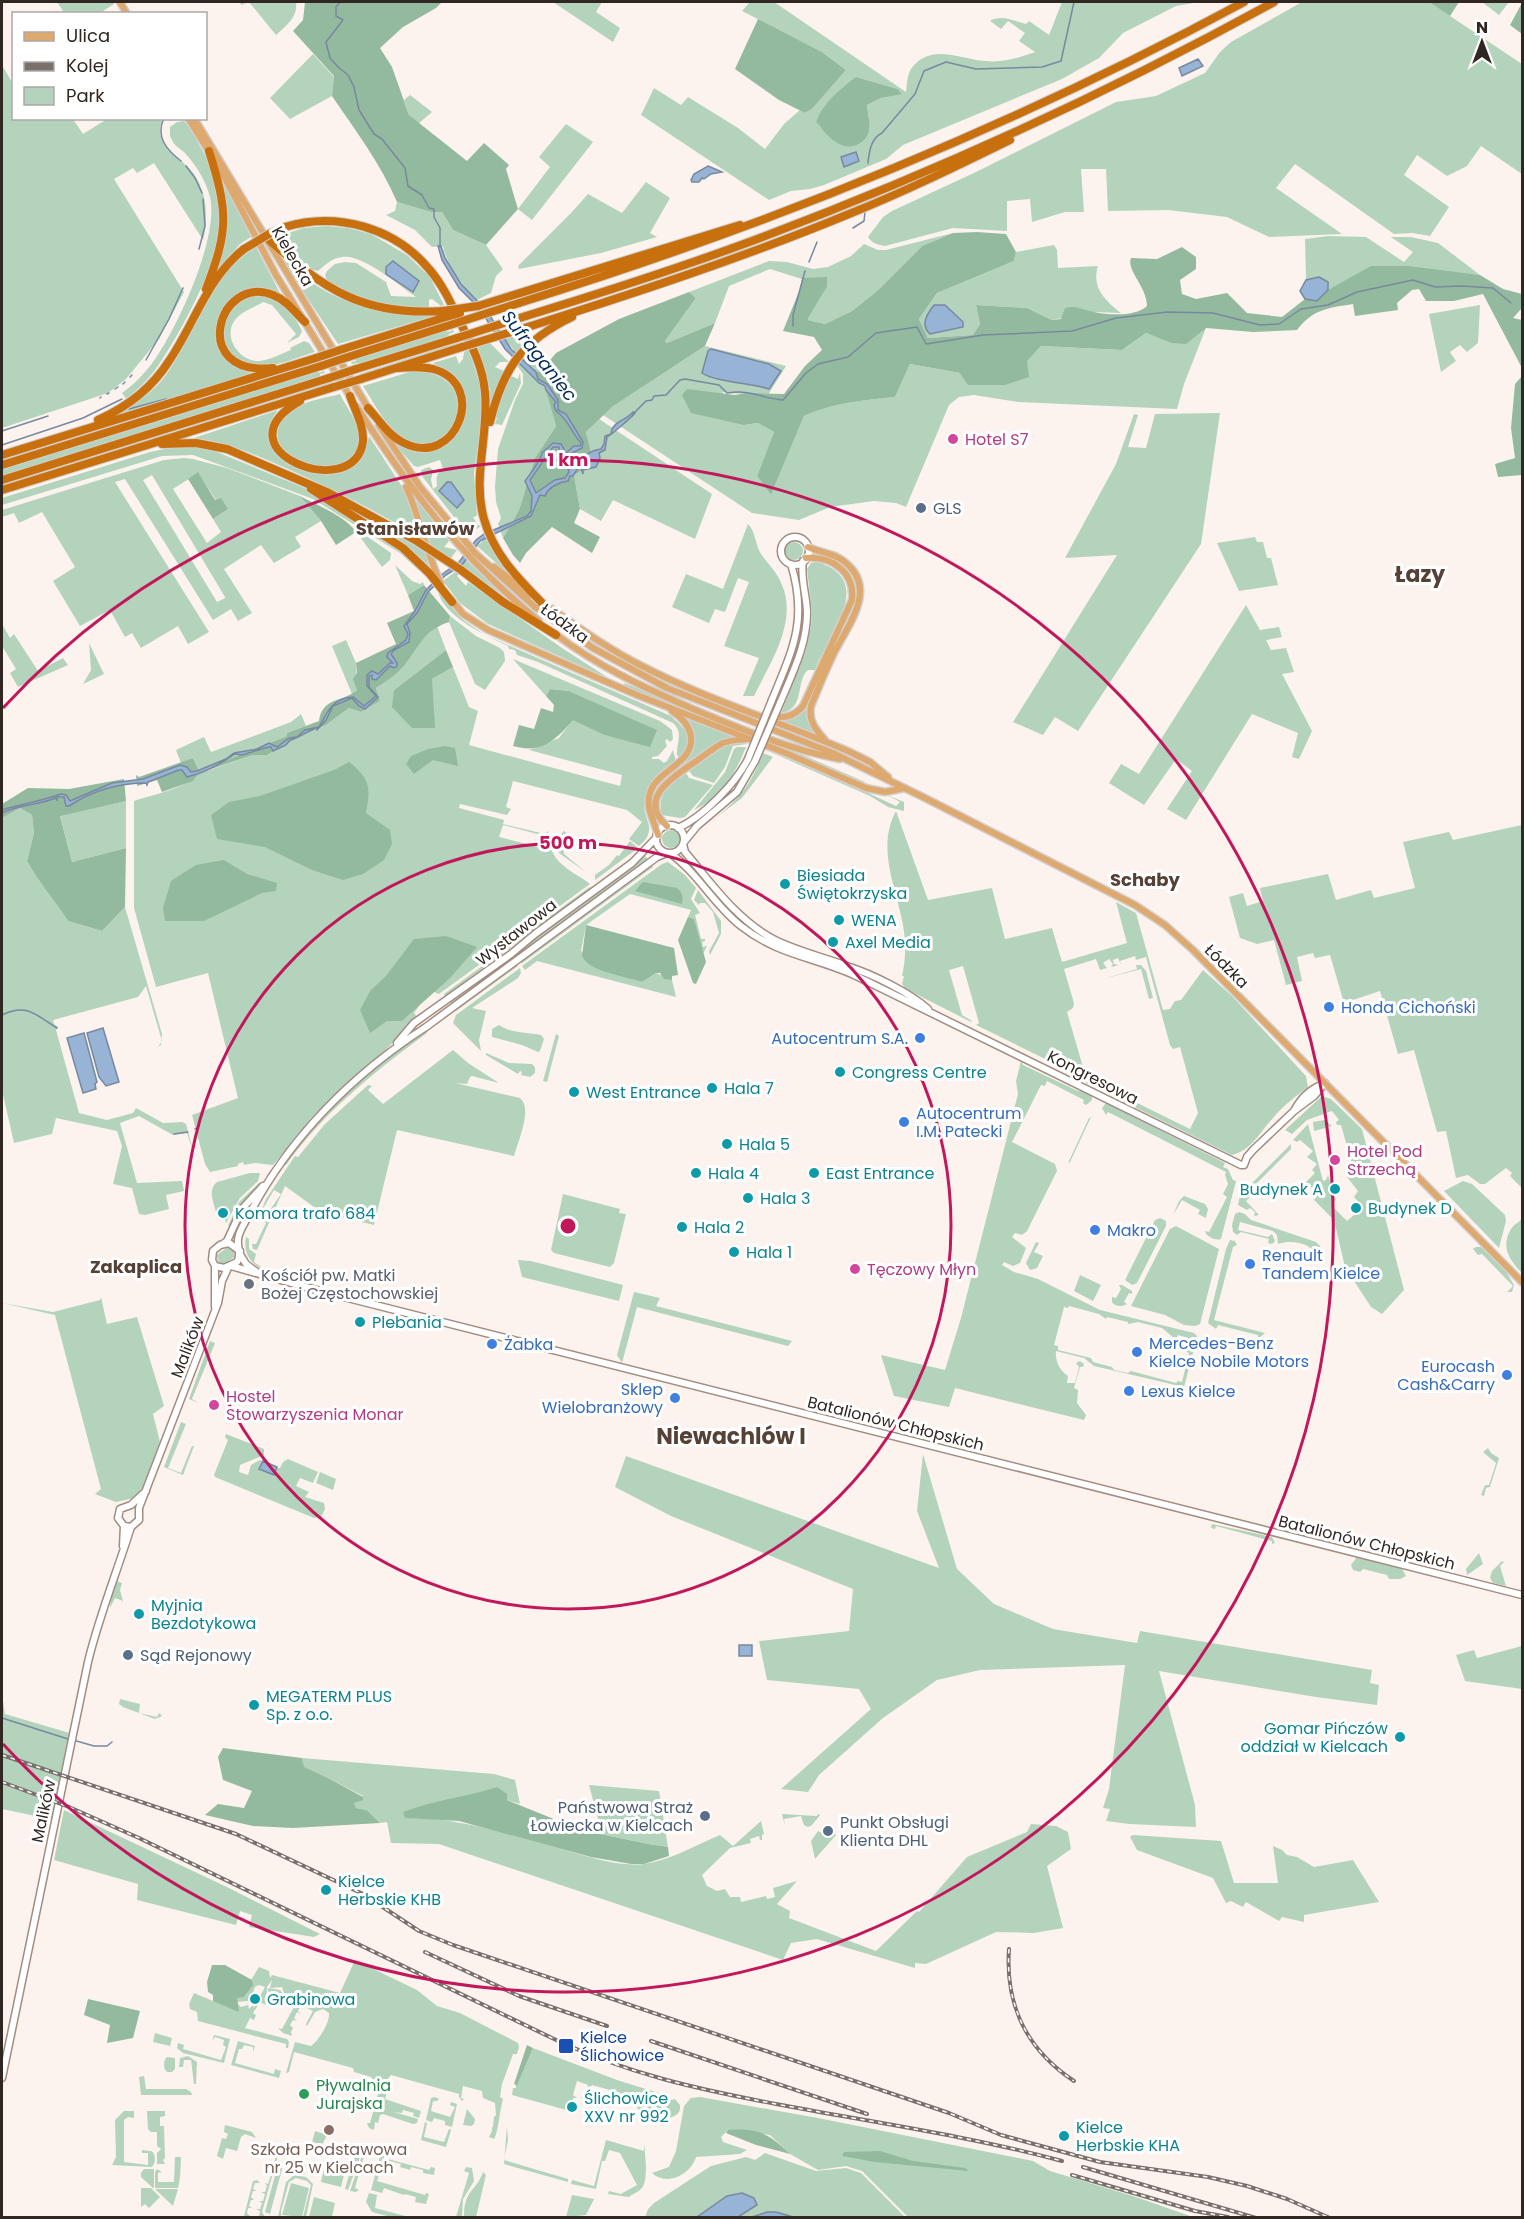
<svg xmlns="http://www.w3.org/2000/svg" width="1524" height="2219" font-family="Poppins,sans-serif">
  <style>
    .green { fill: #b3d3bc; fill-rule: evenodd }
    .forest { fill: #93ba9f }
    .water { fill: #97b3d5; stroke: #78899f; stroke-width: 1.5 }
    .lines { fill: none; stroke-linecap: round; stroke-linejoin: round }
    .stream { stroke: #78899f; stroke-width: 1.5 }
    .secondary-casing { stroke: #a38c80; stroke-width: 9 }
    .primary-casing { stroke: #d2cfce; stroke-width: 9 }
    .highway-casing { stroke: #d2cfce; stroke-width: 10 }
    .secondary { stroke: #fff; stroke-width: 6 }
    .primary { stroke: #dea96e; stroke-width: 6 }
    .highway { stroke: #c8700e; stroke-width: 8 }
    .rail-casing { stroke: #7a706b; stroke-width: 4 }
    .rail { stroke: #fff; stroke-width: 1.5; stroke-dasharray: 4.5; stroke-linecap: butt }
    .secondary-bridge-casing { stroke: #a38c80; stroke-width: 9; stroke-linecap: butt }
    .highway-bridge-casing { stroke: #d2cfce; stroke-width: 10; stroke-linecap: butt }
    .secondary-bridge { stroke: #fff; stroke-width: 6 }
    .highway-bridge { stroke: #c8700e; stroke-width: 8 }
    .ring { fill: none; stroke: #c2185b; stroke-width: 3 }
    .hotel-dot { fill: #d1479c; stroke: #fff; stroke-width: 2 }
    .service-dot { fill: #5c6f8a; stroke: #fff; stroke-width: 2 }
    .culture-dot { fill: #0f9aa8; stroke: #fff; stroke-width: 2 }
    .shop-dot { fill: #3f7fe0; stroke: #fff; stroke-width: 2 }
    .worship-dot { fill: #6b7280; stroke: #fff; stroke-width: 2 }
    .transit-dot { fill: #1a4fb4; stroke: #fff; stroke-width: 2 }
    .leisure-dot { fill: #2e9e5b; stroke: #fff; stroke-width: 2 }
    .education-dot { fill: #8d6e63; stroke: #fff; stroke-width: 2 }
    .labels { text-anchor: middle; stroke-width: 6; stroke-linejoin: round; paint-order: stroke }
    .street-label { font-size: 16px; fill: #312722; stroke: #fff }
    .hotel-label { font-size: 16px; fill: #b23c85; stroke: #fff; text-anchor: start }
    .service-label { font-size: 16px; fill: #4e5e75; stroke: #fff; text-anchor: start }
    .culture-label { font-size: 16px; fill: #0d838f; stroke: #fff; text-anchor: start }
    .shop-label { font-size: 16px; fill: #366cbe; stroke: #fff; text-anchor: start }
    .worship-label { font-size: 16px; fill: #5b616d; stroke: #fff; text-anchor: start }
    .transit-label { font-size: 16px; fill: #164399; stroke: #fff; text-anchor: start }
    .leisure-label { font-size: 16px; fill: #27864d; stroke: #fff; text-anchor: start }
    .education-label { font-size: 16px; fill: #785e54; stroke: #fff }
    .water-label { font-size: 18px; font-style: italic; fill: #022c56; stroke: #fff }
    .neighbourhood-label { font-size: 18px; font-weight: bold; fill: #554136; stroke: #fff }
    .district-label { font-size: 22px; font-weight: bold; fill: #554136; stroke: #fff }
    .centre { fill: #c2185b; stroke: #fff; stroke-width: 3 }
    .ring-label { font-size: 18px; text-anchor: middle; font-weight: bold; fill: #c2185b; stroke: #fff; stroke-width: 6; stroke-linejoin: round; paint-order: stroke }
  </style>
  <rect width="100%" height="100%" fill="#fdf3ee"/>
  <path class="green" d="M 57,2 L 113,2 L 114,4 L 100,13 L 65,14 Z
    M 240,2 L 296,2 C 298,17 287,25 276,35 L 249,2 L 241,5 Z
    M 553,2 L 602,2 L 596,12 L 620,28 L 613,42 Z
    M 750,2 L 774,2 L 906,92 C 907,85 907,75 911,69 C 930,42 960,59 985,61 C 1003,63 1018,58 1035,52 L 1019,41 L 1025,33 L 1008,21 L 1001,29 L 990,21 C 1001,14 1014,21 1026,24 L 1029,21 L 1049,35 L 1062,2 L 1199,2 L 1176,6 L 1123,33 L 1099,58 L 1062,79 L 903,145 L 886,159 L 824,185 L 810,189 L 791,191 L 769,200 L 641,115 L 654,88 L 681,105 L 688,97 L 738,128 L 765,149 L 784,124 L 800,110 L 805,113 L 812,109 L 846,70 L 822,52 L 742,11 ZM 856,77 L 898,89 L 901,93 L 881,98 L 867,105 L 869,119 L 859,144 C 837,150 830,136 816,122 Z
    M 1302,2 L 1429,2 L 1522,64 L 1522,174 L 1481,146 L 1467,166 L 1447,176 L 1417,155 L 1404,175 L 1449,207 L 1430,236 L 1412,233 L 1394,234 L 1295,164 L 1276,188 L 1342,234 L 1269,237 L 1227,217 L 1168,210 L 1108,211 L 1106,169 L 1081,169 L 1084,212 L 1065,212 L 1032,222 L 1030,199 L 1007,201 L 1007,231 L 953,228 L 885,246 C 879,245 871,243 868,237 L 883,217 L 892,211 L 976,172 L 1116,102 L 1156,96 L 1205,73 L 1220,52 L 1231,42 Z
    M 1482,2 L 1509,2 L 1499,15 Z
    M 313,54 L 334,77 L 332,96 L 290,119 L 270,98 Z
    M 2,65 L 13,84 L 14,118 L 73,119 L 83,134 L 107,119 L 163,119 C 152,142 175,154 189,168 C 207,187 209,216 203,240 L 154,163 L 137,173 L 133,168 L 114,179 L 184,292 L 159,339 L 126,379 L 108,393 L 2,428 Z
    M 410,95 L 432,112 L 418,124 L 409,115 L 404,100 Z
    M 184,121 C 192,128 196,139 201,148 C 215,171 221,201 220,228 C 218,264 177,340 155,370 C 147,381 137,390 126,399 L 122,393 C 136,383 150,368 159,353 C 181,319 219,236 210,197 C 206,181 196,165 185,153 C 181,149 174,146 172,140 C 169,136 170,131 170,127 L 177,122 Z
    M 566,124 L 593,142 L 532,220 L 518,209 L 550,167 L 539,157 Z
    M 217,168 L 251,237 L 240,244 L 217,270 C 225,226 231,211 217,168 Z
    M 646,182 L 670,198 L 650,233 L 657,237 L 601,253 L 519,269 L 518,266 L 572,212 L 588,194 L 622,213 Z
    M 397,202 L 431,212 L 442,212 L 453,230 L 486,245 L 503,269 L 496,276 L 491,293 L 477,300 C 462,286 447,266 443,246 L 432,247 L 415,230 L 386,215 L 395,211 Z
    M 326,226 L 348,228 L 371,234 L 407,255 L 430,277 L 444,305 L 441,306 L 432,299 L 429,300 L 429,308 C 394,307 355,303 327,280 L 325,275 L 327,271 L 335,264 L 345,262 L 356,263 L 386,282 L 391,296 L 416,297 C 398,285 363,254 342,257 C 332,258 325,265 318,271 L 307,269 L 274,238 L 303,228 Z
    M 953,233 L 922,246 L 877,291 L 852,311 L 825,324 L 808,320 L 808,317 L 827,287 L 770,269 L 729,286 L 715,323 L 667,343 L 665,341 L 696,298 L 689,292 L 769,261 L 787,262 L 813,269 L 828,267 L 851,256 L 864,244 L 878,250 L 886,250 Z
    M 1328,236 L 1366,237 L 1404,262 L 1413,252 L 1391,237 L 1411,237 L 1438,243 L 1480,275 L 1448,272 L 1335,287 L 1328,290 L 1328,282 L 1320,278 L 1306,280 L 1305,239 Z
    M 1054,245 L 1057,250 L 1058,268 L 1098,266 C 1091,288 1106,301 1121,313 L 1093,312 L 1052,320 L 1027,308 L 976,305 L 980,324 L 973,335 L 928,338 L 919,319 L 937,293 L 1014,261 L 1016,252 Z
    M 256,247 L 282,297 C 221,262 184,362 256,374 L 115,417 C 133,405 153,393 166,375 C 196,332 209,275 256,247 Z
    M 274,248 C 325,303 361,311 433,314 L 434,316 L 338,344 Z
    M 251,296 C 275,295 293,309 302,331 L 299,337 L 287,343 L 296,334 L 272,305 L 263,302 C 255,307 241,312 235,320 C 222,337 240,362 259,361 C 269,360 281,354 291,350 L 290,348 L 304,341 L 309,343 L 315,352 C 296,357 275,369 253,366 C 221,362 215,320 238,302 C 242,299 247,298 251,296 Z
    M 1480,305 L 1478,343 L 1467,352 L 1460,345 L 1450,352 L 1456,361 L 1441,372 L 1429,314 Z
    M 1206,328 L 1184,384 L 1177,409 L 1018,402 L 974,395 L 959,397 L 949,405 L 906,507 L 896,503 L 874,501 L 830,507 L 799,520 L 752,513 L 603,415 L 612,407 L 705,346 L 786,366 L 768,395 C 752,393 737,395 722,392 L 744,425 L 758,423 L 774,432 L 757,476 L 771,495 L 804,416 C 833,403 863,400 895,397 L 910,364 L 960,373 L 1026,361 L 1041,346 L 1122,350 L 1146,333 L 1171,343 Z
    M 445,330 L 448,332 L 453,330 L 454,332 L 449,334 L 447,338 L 359,365 L 358,363 L 352,364 L 351,362 L 356,361 L 356,357 Z
    M 515,336 L 522,346 L 516,353 L 505,339 Z
    M 459,342 L 460,344 L 360,375 L 359,374 Z
    M 490,343 L 509,362 L 500,362 L 495,367 L 504,371 L 490,409 L 490,390 L 478,347 Z
    M 469,350 L 481,388 L 483,412 L 474,473 L 477,516 L 473,517 L 478,525 L 481,526 L 468,535 L 422,476 L 421,470 L 429,467 L 433,470 L 431,480 L 433,489 L 437,486 C 436,478 436,474 443,469 L 440,460 L 418,467 L 414,466 L 395,444 C 407,445 417,453 431,451 C 462,445 476,407 458,382 C 451,372 441,370 433,363 L 456,356 L 459,364 L 463,359 L 464,352 ZM 447,482 L 451,482 L 456,508 L 439,491 Z
    M 527,351 L 542,370 L 537,373 L 520,358 Z
    M 518,361 L 546,388 L 556,426 L 535,458 L 519,510 L 503,538 L 498,524 L 501,518 L 496,502 L 495,486 L 498,449 L 515,400 L 523,384 L 523,374 L 516,364 Z
    M 317,370 L 319,373 L 324,371 L 325,373 L 320,374 L 320,377 L 2,477 L 2,468 Z
    M 413,371 C 493,373 451,470 402,437 C 385,426 374,403 363,386 Z
    M 520,373 L 521,383 L 502,425 L 495,424 L 497,418 L 494,418 L 509,375 L 518,379 Z
    M 331,382 L 332,384 L 2,487 L 2,485 Z
    M 340,394 C 346,407 358,421 359,436 C 361,483 270,470 278,429 C 280,419 287,412 295,408 C 309,400 325,398 340,394 Z
    M 278,410 C 242,457 316,488 352,468 C 362,462 367,447 369,436 L 401,485 L 412,509 L 421,538 C 378,512 335,490 290,470 C 258,456 229,442 194,438 Z
    M 1220,413 L 1201,544 L 1078,731 L 1055,717 L 1043,735 L 1013,722 L 1117,555 L 1065,558 L 1116,464 L 1134,414 L 1138,415 L 1128,447 L 1146,448 L 1155,414 Z
    M 599,419 L 712,494 L 695,539 L 613,500 L 601,521 L 580,509 L 574,475 L 594,464 L 586,432 Z
    M 169,448 L 200,448 L 217,452 L 307,489 L 400,549 L 427,574 L 425,576 L 400,553 L 313,499 L 193,455 L 162,456 L 2,505 L 2,498 L 150,452 Z
    M 184,458 L 193,459 L 227,468 L 300,496 L 321,521 L 295,537 L 301,547 L 274,563 L 261,545 L 224,569 L 252,613 L 238,621 L 231,609 L 213,620 L 125,479 L 115,482 L 209,632 L 188,644 L 178,626 L 141,648 L 132,633 L 125,637 L 110,610 L 80,626 L 53,581 L 75,567 L 42,512 L 19,523 L 14,513 L 2,517 L 2,510 L 164,460 ZM 198,473 L 216,500 L 228,509 L 213,519 L 221,532 L 207,543 L 173,489 ZM 152,475 L 225,597 L 225,598 L 217,602 L 143,480 Z
    M 325,494 L 424,551 L 430,567 L 412,550 Z
    M 415,498 L 449,541 L 444,547 L 457,550 L 451,558 L 429,544 Z
    M 748,524 C 756,532 755,545 761,554 C 768,564 778,573 782,585 C 798,622 770,663 754,696 L 743,696 L 759,658 L 724,646 L 749,582 L 738,578 L 725,612 L 715,609 L 709,623 L 672,607 L 686,574 L 723,589 Z
    M 352,526 L 391,553 L 390,560 L 382,567 Z
    M 1255,537 L 1257,542 L 1263,542 L 1267,558 L 1271,558 L 1278,585 L 1239,591 L 1217,543 Z
    M 486,538 L 500,563 L 515,580 L 477,546 Z
    M785 551a9 9 0 1 1 18 0a9 9 0 1 1-18 0Z
    M 813,552 C 847,561 863,574 853,612 L 808,707 L 808,720 L 815,734 L 784,721 L 792,718 L 802,712 C 813,688 823,664 835,641 C 842,627 852,614 855,599 C 858,574 836,555 812,555 Z
    M 465,559 L 505,597 L 462,565 Z
    M 817,562 C 877,580 829,634 815,670 L 808,670 C 795,681 806,709 781,713 L 805,653 L 811,627 L 812,612 L 807,569 L 811,563 Z
    M 395,565 L 412,581 L 420,584 L 423,582 L 424,585 L 408,595 Z
    M 455,572 L 459,574 L 457,576 L 466,586 L 468,582 L 562,648 L 610,679 L 488,624 L 460,603 L 443,581 Z
    M 438,591 L 463,620 L 485,635 L 671,716 C 683,728 699,739 679,757 L 677,755 C 676,742 684,733 673,723 L 538,662 L 517,655 L 515,650 L 509,649 L 508,646 C 486,636 443,616 438,591 Z
    M 1246,605 L 1260,630 L 1279,627 L 1282,637 L 1266,640 L 1271,650 L 1286,648 L 1294,672 L 1282,674 L 1312,731 L 1299,759 L 1292,757 L 1298,733 L 1252,714 L 1186,820 L 1167,809 L 1192,771 L 1176,759 L 1144,805 L 1109,783 L 1121,764 L 1139,774 Z
    M 450,616 L 476,636 L 500,648 L 504,652 L 505,661 L 485,690 L 475,684 L 449,622 Z
    M 2,624 L 10,638 L 14,634 L 38,671 L 63,658 L 68,665 L 18,687 L 10,673 L 16,669 L 2,646 Z
    M 437,626 L 446,650 L 394,690 L 432,692 L 432,679 L 453,667 L 469,707 L 478,711 L 469,745 L 620,786 L 622,775 L 529,750 L 559,738 L 573,719 L 604,735 L 650,746 L 656,730 L 569,691 L 550,689 L 546,696 L 513,659 L 660,721 L 672,730 L 673,739 L 670,742 L 667,739 L 665,741 L 667,746 L 658,756 L 652,757 L 652,759 L 659,759 L 664,763 L 667,761 L 673,750 L 676,761 C 656,772 639,791 646,816 C 648,823 651,827 648,835 C 647,839 642,843 639,846 L 629,839 L 642,822 L 627,810 L 513,781 L 506,807 L 511,809 L 507,815 L 460,804 L 459,808 L 504,820 L 503,824 L 545,834 L 548,831 L 550,839 L 545,840 L 545,836 L 503,825 L 499,837 L 542,848 L 544,845 C 553,848 551,851 556,858 C 564,869 580,876 590,884 L 439,994 L 436,993 L 431,988 L 415,1001 L 419,1006 L 414,1013 L 418,1018 L 372,1063 L 327,1103 L 273,1165 L 255,1163 L 244,1165 L 243,1162 L 238,1164 L 238,1166 L 210,1172 L 205,1164 L 192,1115 L 238,1098 L 208,973 L 156,987 L 134,908 L 134,801 C 151,795 188,788 198,774 L 253,755 L 267,755 L 303,735 L 326,725 L 349,708 L 361,712 L 380,701 L 376,688 L 401,669 L 418,644 Z
    M 346,640 L 356,663 L 357,690 L 352,694 L 332,646 Z
    M 89,643 L 104,674 L 83,684 L 91,670 Z
    M 624,683 L 803,755 L 865,782 L 859,782 L 804,757 L 644,695 L 625,687 Z
    M 301,714 L 306,726 L 287,733 L 287,736 L 199,771 L 193,758 L 181,763 L 176,750 L 204,737 L 211,752 L 291,722 Z
    M 686,717 L 736,737 C 715,745 670,768 658,788 C 653,797 653,810 657,820 L 655,821 C 653,813 651,806 652,798 C 658,760 712,774 686,717 Z
    M 739,743 L 747,744 L 733,746 L 725,767 L 714,783 L 693,776 L 689,771 L 723,747 Z
    M 737,747 L 746,747 C 736,773 721,798 694,810 L 725,772 L 734,749 Z
    M 768,751 L 840,780 L 896,806 L 900,802 L 887,795 L 904,802 L 904,811 L 888,807 L 870,796 Z
    M 763,753 L 773,757 L 742,798 L 701,829 C 733,805 748,792 763,753 Z
    M 686,773 L 689,778 L 713,785 L 685,817 L 680,818 L 662,815 C 656,794 669,784 686,773 Z
    M 126,801 L 126,848 L 72,862 L 60,815 Z
    M 20,808 L 32,815 L 34,833 L 27,861 C 39,883 56,900 68,921 L 102,931 L 125,907 L 162,1034 L 161,1045 L 158,1047 L 162,1041 L 146,986 L 138,997 L 53,1020 L 54,1024 L 58,1027 L 56,1030 L 79,1113 L 107,1120 L 133,1113 L 136,1108 L 163,1123 L 182,1122 L 186,1124 L 194,1154 L 187,1133 L 173,1135 L 139,1116 L 120,1123 L 137,1183 L 182,1181 L 184,1191 L 166,1195 L 169,1209 L 145,1215 L 139,1214 L 132,1188 L 113,1184 L 122,1146 L 117,1131 L 56,1118 L 52,1134 L 14,1143 L 2,1090 L 2,818 Z
    M 896,811 L 928,900 L 992,888 L 1005,939 L 1052,928 L 1062,962 L 1127,943 L 1116,902 L 1136,913 L 1163,1010 L 1170,1009 L 1175,1001 L 1181,1000 L 1203,970 L 1232,996 L 1306,1076 L 1308,1087 C 1296,1096 1283,1106 1273,1118 C 1261,1131 1251,1151 1232,1155 L 1114,1097 L 1112,1093 L 1114,1090 L 1115,1092 L 1190,1129 L 1198,1113 L 1180,1047 L 1173,1049 L 1170,1045 L 1146,957 L 1136,960 L 1135,956 L 1120,961 L 1121,965 L 1118,958 L 1113,960 L 1114,964 L 1119,965 L 1111,967 L 1113,964 L 1109,959 L 1103,963 L 1107,968 L 1100,970 L 1096,959 L 1064,969 L 1074,1003 L 1073,1008 L 1067,1012 L 1085,1074 L 1084,1077 L 1096,1083 L 1098,1082 L 1098,1085 L 1094,1087 L 1086,1083 L 1086,1079 L 976,1025 L 979,1023 L 963,966 L 949,970 L 962,1015 L 972,1021 L 971,1022 L 906,989 L 902,984 L 904,976 L 902,976 C 906,959 906,942 903,925 C 896,887 876,848 896,811 Z
    M 1522,825 L 1522,1188 L 1510,1176 L 1512,1173 L 1506,1168 L 1485,1184 L 1480,1184 L 1468,1175 L 1456,1178 L 1446,1131 L 1437,1132 L 1414,1050 L 1398,1054 L 1380,991 L 1344,1003 L 1330,955 L 1315,958 L 1313,953 L 1297,957 L 1302,981 L 1286,985 L 1274,940 L 1257,944 L 1240,938 L 1229,897 L 1243,893 L 1247,906 L 1263,901 L 1260,888 L 1328,874 L 1336,900 L 1371,890 L 1374,898 L 1415,888 L 1403,842 L 1449,832 L 1453,840 Z
    M662 839a9 9 0 1 1 18 0a9 9 0 1 1-18 0Z
    M 564,831 L 568,834 L 563,840 L 564,854 L 587,873 L 559,853 L 557,838 Z
    M 630,841 L 638,848 L 595,880 L 595,875 L 609,865 L 617,855 L 619,856 Z
    M 645,856 L 649,860 L 453,1003 L 450,1003 Z
    M 668,862 L 685,875 L 696,888 L 691,899 L 700,913 L 695,915 L 701,939 L 705,939 L 705,941 L 702,942 L 703,947 L 707,946 L 703,954 L 704,960 L 694,919 L 688,917 L 691,910 L 630,894 L 586,925 L 581,951 L 620,974 L 642,982 L 656,973 L 672,980 L 676,997 L 537,961 L 525,970 L 522,966 L 662,864 Z
    M 652,865 L 653,867 L 521,964 L 523,959 Z
    M 591,886 L 588,891 L 445,996 L 444,994 Z
    M 698,890 L 721,921 L 721,934 L 710,955 L 709,951 L 719,933 L 713,912 L 705,903 L 700,903 L 699,905 L 694,900 Z
    M 517,965 L 518,966 L 456,1011 L 455,1010 Z
    M 1136,965 L 1141,965 L 1146,971 L 1153,998 L 1149,999 L 1141,969 L 1103,979 L 1137,969 Z
    M 520,968 L 521,973 L 518,978 L 472,1008 L 486,1011 L 479,1040 L 481,1051 L 453,1023 L 456,1015 Z
    M 499,1025 C 512,1034 527,1032 541,1035 L 544,1039 L 540,1051 L 538,1052 L 522,1045 L 492,1037 L 492,1029 Z
    M 426,1030 L 427,1033 C 374,1072 325,1111 286,1165 L 283,1165 C 318,1109 374,1069 426,1030 Z
    M 556,1034 L 559,1036 L 547,1082 L 543,1081 Z
    M 453,1050 L 468,1063 L 499,1083 L 472,1076 L 470,1077 L 467,1084 L 455,1083 L 520,1098 C 533,1109 518,1141 514,1156 L 397,1130 L 374,1225 L 321,1212 L 285,1186 L 257,1250 L 253,1249 L 252,1244 L 256,1244 L 266,1223 L 263,1220 L 281,1194 L 274,1190 L 264,1207 L 266,1208 L 261,1211 L 266,1199 L 295,1156 L 298,1157 L 325,1124 L 368,1085 L 372,1086 L 368,1090 L 383,1104 Z
    M 486,1053 L 509,1063 L 532,1064 L 535,1067 L 535,1073 L 530,1077 L 521,1075 L 522,1072 L 520,1071 L 518,1074 L 486,1055 Z
    M 1021,1061 L 1023,1065 L 1078,1091 L 1081,1091 L 1092,1096 L 1092,1100 L 1086,1105 L 1083,1103 L 1084,1100 L 1047,1081 L 1045,1086 L 1041,1085 L 1012,1142 L 1055,1164 L 1057,1171 L 1027,1231 L 1022,1235 L 1015,1233 L 1012,1237 L 1026,1248 L 1020,1263 L 1013,1266 L 1004,1262 L 1002,1265 L 1014,1272 L 1038,1279 L 1100,1310 L 1194,1333 L 1197,1336 L 1194,1343 L 1188,1342 L 1188,1338 L 1178,1335 L 1176,1339 L 1174,1338 L 1162,1328 L 1138,1322 L 1128,1324 L 1128,1322 L 1107,1317 L 1106,1319 L 1099,1314 L 1069,1306 L 1068,1308 L 1064,1307 L 1054,1345 L 1058,1346 L 1058,1350 L 1091,1358 L 1093,1362 L 1112,1367 L 1114,1370 L 1128,1373 L 1131,1371 L 1176,1383 L 1178,1381 L 1182,1382 L 1189,1353 L 1185,1351 L 1189,1347 L 1194,1349 L 1184,1387 L 1094,1366 L 1084,1358 L 1056,1351 C 1055,1360 1059,1370 1068,1376 L 1067,1383 L 1075,1383 L 1079,1367 L 1076,1363 L 1080,1361 L 1084,1364 L 1083,1367 L 1080,1367 L 1074,1388 L 1078,1390 L 1077,1403 L 1086,1415 L 1084,1420 L 955,1388 L 949,1407 L 894,1396 L 881,1355 L 945,1370 L 961,1318 L 1018,1094 L 1016,1081 Z
    M 1322,1096 L 1331,1099 L 1362,1129 L 1404,1290 L 1382,1314 L 1371,1307 L 1345,1267 L 1334,1220 L 1314,1200 L 1316,1197 L 1315,1191 L 1306,1182 L 1315,1173 L 1312,1170 L 1317,1164 L 1307,1157 L 1313,1151 L 1300,1140 L 1297,1142 L 1293,1140 L 1308,1124 L 1323,1181 L 1326,1180 L 1328,1175 L 1331,1184 L 1328,1190 L 1336,1199 L 1332,1206 L 1347,1221 L 1355,1214 L 1361,1212 L 1360,1210 L 1363,1207 L 1354,1197 L 1358,1191 L 1347,1177 L 1345,1170 L 1349,1169 L 1348,1165 L 1352,1164 L 1341,1125 L 1337,1125 L 1336,1122 L 1339,1120 L 1332,1111 L 1307,1120 L 1292,1134 L 1285,1130 Z
    M 1106,1103 L 1225,1163 L 1223,1167 L 1228,1169 L 1233,1180 L 1236,1181 L 1221,1239 C 1216,1241 1206,1237 1205,1231 L 1209,1232 L 1227,1197 L 1223,1194 L 1228,1184 L 1225,1175 L 1226,1172 L 1108,1112 L 1106,1115 L 1102,1108 Z
    M 1091,1117 L 1070,1162 L 1068,1163 L 1089,1118 Z
    M 1325,1120 L 1332,1126 L 1314,1131 L 1313,1122 Z
    M 1291,1144 L 1291,1149 L 1250,1190 L 1252,1195 L 1246,1201 L 1259,1215 L 1254,1216 L 1255,1212 L 1250,1208 L 1247,1210 L 1238,1205 L 1242,1186 L 1247,1188 Z
    M 250,1173 L 260,1173 L 258,1181 L 240,1198 L 226,1223 L 224,1216 L 217,1215 C 214,1204 207,1190 217,1182 Z
    M 1463,1181 L 1472,1184 L 1505,1215 L 1506,1221 L 1499,1248 L 1444,1191 Z
    M 259,1183 L 263,1185 L 242,1205 L 231,1227 L 228,1226 L 239,1202 Z
    M 563,1194 L 620,1209 L 619,1213 L 626,1214 L 614,1263 L 610,1267 L 554,1253 L 551,1250 Z
    M 1184,1196 L 1205,1204 L 1208,1209 L 1206,1218 L 1198,1214 L 1200,1210 L 1182,1200 L 1173,1215 L 1179,1201 Z
    M 1239,1212 L 1245,1214 L 1251,1220 L 1316,1242 L 1322,1248 L 1316,1253 C 1306,1242 1292,1240 1278,1244 L 1277,1235 L 1273,1231 L 1240,1222 L 1238,1230 L 1268,1237 L 1272,1234 L 1275,1241 L 1272,1244 L 1268,1243 L 1269,1239 L 1241,1232 L 1237,1235 L 1233,1232 L 1232,1225 L 1235,1214 Z
    M 1522,1217 L 1522,1273 C 1510,1261 1500,1247 1511,1229 C 1515,1223 1521,1222 1522,1217 Z
    M 1160,1218 L 1166,1221 L 1166,1226 L 1137,1283 L 1132,1285 L 1125,1280 L 1155,1220 Z
    M 1176,1226 L 1219,1249 L 1200,1324 L 1195,1326 L 1184,1325 L 1165,1315 L 1131,1306 L 1170,1229 Z
    M 246,1237 L 249,1239 L 249,1249 L 256,1254 L 254,1262 L 261,1267 L 272,1270 L 273,1274 C 256,1268 242,1258 246,1237 Z
    M 1230,1240 L 1235,1241 L 1237,1245 L 1233,1247 L 1214,1320 L 1265,1333 L 1258,1339 L 1258,1335 L 1218,1325 L 1216,1329 L 1208,1323 L 1226,1249 Z
    M 1036,1242 L 1039,1243 L 1034,1252 L 1043,1256 L 1037,1268 L 1030,1270 L 1026,1263 Z
    M 229,1246 L 235,1251 L 234,1257 L 224,1265 C 219,1264 217,1260 217,1255 Z
    M 1476,1247 L 1481,1247 L 1505,1270 L 1514,1285 L 1512,1292 L 1507,1292 L 1513,1286 L 1482,1254 L 1478,1255 L 1473,1249 Z
    M 518,1260 L 531,1261 L 623,1285 L 619,1301 L 522,1277 Z
    M 1080,1275 L 1101,1285 L 1093,1301 L 1074,1291 Z
    M 1119,1285 L 1122,1285 L 1132,1291 L 1132,1294 L 1129,1293 L 1124,1302 L 1127,1304 C 1122,1307 1115,1307 1112,1302 L 1112,1297 L 1116,1298 L 1121,1289 Z
    M 634,1292 L 660,1298 L 656,1306 L 792,1341 L 788,1346 L 637,1307 L 622,1363 L 617,1355 Z
    M 101,1297 L 107,1324 L 137,1317 L 164,1406 L 153,1414 L 160,1442 L 143,1487 L 134,1498 L 116,1502 L 95,1494 L 101,1489 L 55,1315 L 2,1303 L 53,1312 L 100,1300 Z
    M 210,1341 L 215,1343 L 192,1399 L 199,1403 L 189,1399 Z
    M 181,1422 L 186,1424 L 168,1468 L 181,1473 L 192,1446 L 194,1446 L 183,1475 L 164,1467 Z
    M 226,1434 L 264,1449 L 264,1455 L 240,1465 L 239,1472 L 248,1475 L 251,1465 L 260,1460 L 263,1461 L 260,1469 L 274,1475 L 277,1468 L 280,1468 L 283,1462 L 288,1459 L 318,1472 L 313,1483 L 300,1478 L 296,1486 L 309,1492 L 305,1497 L 324,1503 L 325,1509 L 321,1517 L 314,1518 L 215,1477 L 214,1475 L 228,1440 L 225,1437 Z
    M 1488,1448 L 1491,1453 L 1499,1458 L 1490,1487 L 1486,1488 L 1484,1496 L 1481,1495 L 1485,1485 L 1489,1485 L 1496,1463 L 1483,1452 Z
    M 923,1454 L 957,1569 L 994,1604 L 1053,1629 L 1137,1643 L 1140,1631 L 1372,1670 L 1370,1683 L 1379,1685 L 1377,1705 L 1316,1697 L 1159,1671 L 1195,1805 L 1196,1827 L 1129,1824 L 1106,1821 L 1110,1809 L 1103,1808 L 1109,1789 L 1125,1665 L 980,1670 L 937,1680 L 883,1718 L 819,1775 L 808,1792 L 781,1789 L 871,1709 L 859,1689 L 767,1680 L 759,1641 L 849,1631 L 853,1589 L 671,1516 L 615,1487 L 626,1456 L 939,1568 L 917,1511 Z
    M 320,1472 L 336,1479 L 333,1490 L 316,1483 Z
    M 1212,1524 L 1268,1536 L 1272,1537 L 1275,1543 L 1272,1544 L 1272,1541 L 1267,1540 L 1266,1542 L 1264,1539 L 1216,1526 L 1215,1529 L 1211,1528 Z
    M 1479,1553 L 1483,1564 L 1467,1575 L 1466,1569 Z
    M 1357,1557 L 1402,1569 L 1406,1576 L 1400,1579 L 1389,1579 L 1387,1575 L 1363,1569 L 1360,1572 L 1353,1570 L 1351,1565 Z
    M 1502,1561 L 1504,1562 L 1500,1566 L 1506,1586 L 1493,1583 L 1490,1578 L 1492,1571 Z
    M 117,1581 L 122,1583 L 120,1590 L 123,1601 L 115,1598 L 110,1608 L 112,1593 Z
    M 1522,1646 L 1522,1689 L 1465,1681 L 1456,1655 L 1474,1650 L 1477,1658 Z
    M 2,1694 L 5,1714 L 73,1734 L 55,1820 L 2,1809 Z
    M 120,1699 L 140,1704 L 139,1713 L 157,1717 L 159,1713 L 162,1716 L 155,1719 L 123,1707 L 119,1704 Z
    M 302,1758 L 494,1774 L 515,1780 L 520,1804 L 507,1800 L 497,1787 L 405,1818 C 461,1817 509,1835 562,1849 C 585,1856 619,1867 643,1864 C 669,1861 696,1845 720,1835 L 733,1846 L 761,1821 L 764,1834 L 762,1835 L 762,1840 L 760,1840 L 759,1836 L 750,1839 L 751,1843 L 730,1848 L 702,1875 L 707,1886 L 717,1891 L 725,1889 L 730,1897 L 740,1897 L 741,1902 L 766,1896 L 767,1899 L 775,1897 L 773,1888 L 797,1881 L 777,1904 L 790,1911 L 789,1918 L 876,1951 L 917,1911 L 919,1912 L 967,1857 L 1027,1832 L 1031,1824 L 1056,1826 L 1068,1832 L 1071,1849 L 1047,1866 L 1063,1928 L 1034,1933 L 996,1932 L 926,1964 L 915,1963 L 915,1968 L 817,1939 L 791,1943 L 783,1960 L 439,1844 L 391,1843 L 387,1822 L 380,1823 L 367,1810 L 356,1808 L 354,1803 L 363,1796 L 330,1779 L 303,1767 Z
    M 589,1785 L 659,1791 L 668,1847 L 648,1844 L 581,1830 L 600,1826 Z
    M 64,1810 L 229,1888 L 320,1934 L 314,1937 L 249,1927 L 252,1915 L 240,1911 L 236,1925 L 137,1900 L 138,1884 L 54,1860 Z
    M 782,1814 L 817,1816 L 818,1814 L 820,1815 L 812,1825 L 808,1827 L 804,1825 L 801,1816 L 784,1819 L 785,1826 Z
    M 818,1831 L 828,1837 L 832,1832 L 836,1835 L 815,1859 L 811,1841 Z
    M 1133,1835 L 1221,1841 L 1234,1883 L 1278,1883 L 1273,1846 L 1282,1850 L 1287,1855 L 1297,1857 L 1314,1867 L 1353,1860 L 1379,1902 L 1304,1915 L 1304,1922 L 1282,1917 L 1279,1921 L 1246,1902 L 1243,1907 L 1231,1901 L 1226,1903 L 1213,1878 L 1137,1850 L 1130,1837 Z
    M 355,1960 L 417,1990 L 437,2006 L 460,2013 L 518,2043 L 519,2047 L 517,2054 L 513,2054 L 502,2084 L 500,2097 L 503,2099 C 500,2109 498,2134 494,2139 L 489,2137 L 492,2131 L 492,2127 L 493,2127 L 494,2117 L 496,2115 L 495,2103 L 483,2098 L 482,2091 L 463,2086 L 461,2098 L 464,2099 L 462,2101 L 459,2097 L 459,2094 L 391,2075 L 386,2081 L 389,2084 L 385,2099 L 421,2111 L 419,2118 L 413,2116 L 414,2113 L 403,2110 L 402,2113 L 394,2112 L 418,2119 L 417,2123 L 413,2124 L 383,2114 L 380,2115 L 378,2123 L 375,2122 L 374,2130 L 369,2128 L 367,2123 L 370,2123 L 380,2087 L 371,2077 L 354,2072 L 353,2068 L 294,2052 L 289,2072 L 286,2073 L 295,2042 L 311,2046 C 319,2040 330,2023 329,2013 L 323,2009 L 315,2012 L 307,2026 L 306,2024 L 313,2011 L 301,2005 L 303,2009 L 300,2007 L 298,2011 L 301,2014 L 297,2012 L 294,2018 L 297,2021 L 293,2020 L 290,2025 L 293,2028 L 291,2032 L 292,2036 L 283,2033 L 278,2028 L 282,2029 L 294,2007 L 296,2009 L 298,2005 L 285,1996 L 282,1987 L 270,1988 L 272,1980 L 267,1987 L 266,2005 L 260,2002 L 253,2013 L 256,2015 L 254,2020 L 250,2018 L 245,2028 L 287,2039 L 289,2042 L 288,2048 L 286,2048 L 286,2044 L 198,2021 L 197,2012 L 190,2009 L 189,2004 L 194,1993 L 213,2001 L 233,2006 L 234,1998 L 246,1995 L 251,1980 L 259,1967 L 269,1971 L 270,1978 L 272,1975 L 340,1993 ZM 259,1985 L 265,1987 L 258,2000 L 260,2002 L 257,2002 L 254,2008 L 253,2005 L 249,2009 L 248,2005 L 241,2007 L 238,2004 L 238,2002 L 256,2000 L 252,1995 L 255,1987 Z
    M 268,1988 L 280,1990 L 283,1994 L 279,2004 L 274,2008 L 267,2005 L 269,2000 Z
    M 155,2033 L 172,2038 L 170,2046 L 153,2042 Z
    M 214,2035 L 230,2039 L 224,2063 L 183,2053 L 177,2048 L 178,2043 L 184,2045 L 183,2049 L 221,2060 L 226,2047 L 223,2045 L 224,2040 L 215,2037 L 212,2041 Z
    M 238,2041 L 255,2046 L 253,2052 L 253,2047 L 244,2045 L 242,2049 L 239,2049 L 235,2063 L 274,2074 L 275,2069 L 281,2071 L 279,2078 L 231,2065 Z
    M 533,2048 L 617,2080 L 662,2094 L 665,2096 L 667,2101 L 675,2099 L 680,2105 C 681,2113 676,2116 669,2118 L 665,2114 L 667,2119 L 661,2117 L 658,2119 L 653,2114 L 650,2117 L 642,2115 L 637,2107 L 639,2098 L 614,2092 L 610,2105 L 614,2107 L 608,2106 L 610,2090 L 592,2085 L 588,2099 L 591,2101 L 582,2099 L 581,2097 L 585,2098 L 588,2085 L 577,2081 L 573,2095 L 577,2098 L 573,2098 L 570,2108 L 573,2109 L 570,2111 L 512,2095 L 513,2088 L 516,2088 Z
    M 188,2056 L 197,2062 L 196,2084 L 194,2084 L 191,2060 L 184,2060 L 183,2067 L 179,2067 L 180,2058 Z
    M 167,2057 L 175,2058 L 175,2069 L 172,2072 L 167,2072 C 163,2069 163,2060 167,2057 Z
    M 144,2076 L 146,2089 L 186,2089 L 191,2092 L 192,2095 L 141,2095 L 139,2077 Z
    M 435,2097 L 439,2099 L 437,2101 L 433,2101 L 431,2111 L 450,2117 L 455,2107 L 450,2105 L 451,2102 L 457,2104 L 452,2127 L 445,2125 L 445,2121 L 434,2118 L 432,2122 L 426,2120 L 431,2098 Z
    M 700,2097 L 818,2118 L 1033,2161 L 1050,2171 L 1133,2196 L 1193,2217 L 908,2217 L 862,2171 L 846,2166 L 818,2170 L 790,2154 L 770,2135 L 728,2130 L 721,2137 L 723,2142 L 747,2150 L 740,2154 L 696,2157 C 691,2174 667,2187 652,2173 L 669,2167 L 676,2151 L 684,2106 L 691,2098 Z
    M 467,2109 L 475,2119 L 474,2124 L 471,2126 L 463,2125 Z
    M 124,2111 L 134,2111 L 134,2118 L 128,2117 L 124,2120 L 124,2162 L 148,2165 L 148,2153 L 142,2153 L 142,2150 L 151,2151 C 156,2153 156,2163 152,2167 L 112,2165 L 116,2157 L 115,2120 Z
    M 147,2111 L 165,2111 L 165,2116 L 160,2117 L 160,2126 L 164,2126 L 165,2158 L 163,2160 L 165,2164 L 157,2164 L 157,2153 L 161,2149 L 157,2146 L 157,2132 L 151,2132 L 148,2129 Z
    M 425,2122 L 427,2123 L 424,2137 L 444,2142 L 449,2129 L 451,2130 L 446,2147 L 421,2140 Z
    M 225,2125 L 252,2132 L 256,2138 L 245,2134 L 241,2137 L 237,2151 L 226,2148 L 223,2159 L 217,2156 L 222,2138 L 226,2139 L 228,2134 L 224,2132 Z
    M 507,2126 L 508,2140 L 504,2160 L 568,2179 L 568,2182 L 504,2164 Z
    M 315,2131 L 327,2135 L 321,2147 L 316,2143 L 311,2146 Z
    M 606,2140 L 644,2151 L 644,2142 C 645,2153 649,2182 641,2189 C 637,2193 632,2194 629,2197 L 608,2194 L 609,2191 L 621,2194 L 637,2185 L 620,2153 L 609,2150 L 605,2161 L 602,2161 L 596,2189 L 571,2184 L 572,2180 L 594,2186 Z
    M 279,2145 L 281,2145 L 262,2212 L 265,2217 L 244,2216 L 253,2181 L 257,2180 L 260,2183 L 255,2183 L 253,2189 L 257,2191 L 253,2191 L 251,2197 L 254,2200 L 251,2200 L 249,2206 L 252,2208 L 248,2208 L 247,2213 L 250,2216 L 259,2216 L 260,2211 L 256,2209 L 260,2209 L 262,2203 L 259,2201 L 263,2201 L 265,2194 L 261,2192 L 265,2192 L 267,2186 L 265,2183 L 268,2184 L 271,2175 L 267,2173 L 268,2170 L 272,2170 Z
    M 369,2145 L 371,2146 L 370,2149 L 366,2149 L 355,2188 L 359,2190 L 356,2192 L 350,2191 L 365,2147 Z
    M 363,2149 L 348,2190 L 345,2189 L 355,2154 Z
    M 380,2153 L 385,2154 L 384,2158 L 429,2170 L 431,2167 L 435,2168 L 434,2175 L 423,2173 L 423,2170 L 411,2167 L 410,2170 L 400,2167 L 401,2164 L 389,2161 L 388,2164 L 379,2161 Z
    M 765,2153 L 816,2171 L 846,2168 L 861,2173 L 905,2217 L 645,2218 L 648,2209 L 654,2203 L 711,2166 L 746,2157 L 755,2160 Z
    M 175,2157 L 181,2157 L 180,2178 L 178,2188 L 155,2188 L 155,2172 L 157,2169 L 162,2172 L 158,2173 L 158,2182 L 174,2182 Z
    M 279,2161 L 284,2162 L 270,2214 L 265,2212 Z
    M 291,2161 L 307,2166 L 305,2174 L 289,2170 Z
    M 378,2165 L 382,2166 L 377,2181 L 425,2195 L 426,2193 L 429,2194 L 426,2204 L 415,2202 L 416,2197 L 405,2194 L 404,2195 L 384,2188 L 382,2193 L 371,2190 Z
    M 466,2167 L 472,2168 L 474,2181 L 463,2199 L 462,2217 L 456,2217 L 469,2173 L 464,2171 Z
    M 154,2169 L 154,2188 L 153,2188 L 141,2177 L 141,2173 L 144,2169 Z
    M 324,2169 L 344,2175 L 341,2187 L 321,2182 Z
    M 483,2172 L 486,2175 L 476,2217 L 464,2217 C 464,2189 476,2192 483,2172 Z
    M 294,2175 L 306,2177 L 313,2184 L 306,2217 L 303,2217 L 311,2185 L 307,2181 L 296,2178 L 289,2182 L 281,2211 L 281,2217 L 278,2217 L 286,2182 Z
    M 291,2183 L 309,2188 L 302,2217 L 282,2215 Z
    M 141,2188 L 151,2188 L 160,2197 L 149,2208 L 145,2204 L 141,2207 Z
    M 155,2189 L 178,2189 L 173,2206 Z
    M 369,2193 L 382,2196 L 377,2195 L 375,2208 L 409,2217 L 391,2217 L 372,2212 L 366,2202 Z
    M 572,2195 L 594,2199 L 586,2215 L 566,2217 Z
    M 314,2197 L 335,2203 L 332,2217 L 309,2217 Z"/>
  <path class="forest" d="M 305,2 L 442,2 L 436,8 L 403,27 L 380,48 L 392,67 L 409,115 L 467,161 L 484,143 L 509,165 L 506,169 L 518,209 L 486,245 L 453,230 L 442,212 L 431,212 L 397,202 C 381,164 355,130 332,96 L 334,76 L 293,31 L 303,20 Z
    M 1429,2 L 1459,2 L 1450,16 Z
    M 1522,3 L 1522,34 L 1510,25 Z
    M 758,19 L 822,52 L 846,70 L 812,109 L 805,113 L 779,100 L 735,69 Z
    M 856,77 L 898,89 L 902,94 L 881,98 L 867,105 C 868,114 871,125 868,134 C 862,147 847,150 836,142 C 828,138 822,128 816,122 C 823,103 840,89 856,77 Z
    M 977,232 L 1006,234 L 1016,252 L 1014,261 L 937,293 L 919,319 L 928,338 L 973,335 L 980,324 L 976,305 L 1027,308 L 1052,320 L 1061,319 L 1065,308 C 1075,305 1084,310 1094,312 C 1109,315 1135,317 1147,306 C 1147,287 1126,270 1131,258 L 1157,259 L 1182,247 L 1196,257 L 1196,269 L 1180,280 L 1182,294 L 1196,299 L 1227,293 L 1247,313 L 1282,317 L 1305,299 L 1317,301 L 1328,290 L 1371,266 L 1408,266 L 1480,275 L 1503,289 L 1522,294 L 1522,308 L 1513,318 L 1522,320 L 1522,368 L 1483,294 L 1454,301 L 1426,301 L 1419,289 L 1412,290 L 1397,303 L 1398,310 L 1355,316 L 1353,304 C 1328,308 1313,309 1297,330 L 1253,332 L 1206,328 L 1186,344 L 1171,343 L 1146,333 L 1122,350 L 1041,346 L 1027,361 L 1029,377 L 1005,385 L 968,385 L 960,373 L 910,364 L 895,397 C 863,400 833,403 804,416 L 771,495 L 757,476 L 774,432 L 758,423 L 744,425 L 691,413 L 682,395 L 687,389 L 735,395 L 746,393 L 784,394 L 805,366 L 822,350 L 814,337 L 783,331 L 800,289 L 802,278 L 827,277 L 827,287 L 808,318 L 808,320 L 825,324 L 852,311 L 877,291 L 922,246 L 953,233 Z
    M 689,292 L 696,298 L 665,341 L 667,343 L 715,323 L 705,346 L 612,407 L 586,432 L 594,464 L 574,475 L 580,509 L 574,523 L 600,537 L 592,553 L 552,527 L 526,553 L 520,563 L 513,555 L 503,538 L 519,510 L 535,458 L 556,426 L 544,383 L 536,380 L 536,372 L 541,371 L 556,353 L 619,319 Z
    M 1522,376 L 1522,475 L 1498,477 L 1495,464 L 1515,458 L 1511,428 L 1515,384 Z
    M 198,472 L 215,500 L 221,498 L 228,509 L 213,519 L 188,479 Z
    M 300,496 C 318,506 344,515 356,532 L 336,545 L 321,521 Z
    M 424,585 L 450,616 L 449,622 C 424,630 418,648 403,667 C 396,675 385,682 376,688 L 380,701 L 361,712 L 349,708 L 326,725 L 303,735 L 267,755 L 253,755 L 208,770 L 198,774 L 193,781 L 162,792 L 157,780 L 137,786 L 136,775 L 139,777 L 193,758 L 199,771 L 287,736 L 287,733 L 319,721 C 322,697 344,702 357,690 L 353,679 L 357,673 L 356,663 L 396,644 L 387,623 L 414,611 L 408,595 Z
    M 446,650 L 453,667 L 432,679 L 435,728 L 412,728 L 392,707 L 394,690 Z
    M 550,689 L 569,691 L 657,730 L 650,747 L 604,735 L 573,720 C 555,741 541,754 513,746 L 519,725 L 534,729 L 541,708 L 553,712 L 554,705 L 546,696 Z
    M 445,746 L 455,748 L 458,766 L 433,760 L 414,774 L 406,764 L 411,756 L 428,749 Z
    M 349,762 C 370,778 371,788 366,813 L 390,830 L 392,844 L 384,860 L 363,874 L 343,880 L 312,870 L 265,847 L 217,839 L 211,815 L 229,802 L 260,796 L 334,770 Z
    M 124,779 L 126,801 L 60,816 L 72,862 L 126,848 L 125,907 L 102,931 L 68,921 C 55,900 39,883 27,861 L 34,833 L 32,815 L 20,808 L 2,818 L 2,804 L 28,788 L 69,789 Z
    M 224,860 L 247,874 L 277,883 L 276,891 L 262,893 L 204,921 L 165,921 L 163,908 L 171,881 L 196,865 Z
    M 643,882 L 677,888 C 683,893 683,897 682,904 L 635,891 Z
    M 688,917 L 694,919 L 706,962 L 696,984 L 693,983 L 678,940 Z
    M 586,925 L 674,948 L 678,975 L 672,976 L 672,980 L 664,979 L 660,973 L 656,973 L 642,982 C 625,976 589,972 582,956 Z
    M 446,936 L 477,947 L 450,978 L 402,1021 L 387,1021 L 370,1033 L 360,1010 L 370,991 L 386,976 L 414,939 Z
    M 223,1748 L 302,1758 L 304,1767 L 330,1779 L 363,1797 L 363,1800 L 354,1803 L 356,1808 L 367,1810 L 380,1823 L 293,1828 L 253,1826 L 205,1815 L 218,1804 L 244,1808 L 252,1791 L 223,1780 L 218,1757 Z
    M 497,1787 L 507,1794 L 507,1800 L 581,1830 L 648,1844 L 668,1847 L 669,1856 L 644,1864 L 631,1864 L 591,1857 L 459,1821 L 405,1818 L 403,1812 C 434,1800 466,1797 497,1787 Z
    M 212,1965 L 225,1965 L 252,1980 L 253,1985 L 244,1997 L 237,1998 L 239,2012 L 213,2001 L 213,1995 L 208,1992 L 207,1982 Z
    M 88,1999 L 140,2011 L 133,2038 L 107,2043 L 110,2025 L 84,2015 Z
    M 527,2045 L 533,2048 L 516,2088 L 516,2085 L 514,2084 Z
    M 728,2130 C 757,2128 769,2133 790,2154 L 756,2145 L 726,2133 Z
    M 880,2151 L 913,2161 L 965,2168 L 969,2171 L 875,2162 L 842,2156 L 844,2152 Z"/>
  <path class="water" d="M 1198,59 L 1203,66 L 1182,76 L 1179,68 Z
    M 856,152 L 859,161 L 844,167 L 841,157 Z
    M 708,166 L 722,172 L 711,174 L 704,179 L 702,178 L 699,182 L 692,182 L 691,180 L 694,174 Z
    M 438,246 L 441,246 L 445,258 L 461,284 L 487,311 L 511,349 L 536,372 L 538,379 L 547,384 L 558,400 L 558,410 L 566,414 L 583,442 L 582,448 L 564,457 L 560,455 L 559,447 L 553,447 L 530,480 L 536,493 L 555,480 L 565,478 L 569,472 L 568,469 L 574,468 C 578,459 591,450 601,449 L 604,444 L 605,436 L 611,434 C 612,421 626,421 633,412 L 635,413 C 632,417 611,435 607,437 L 605,450 L 599,453 L 600,458 L 596,467 L 583,470 L 583,474 L 581,468 L 578,468 L 573,476 L 570,476 L 568,481 C 560,482 548,487 545,496 L 540,495 L 531,516 L 480,541 L 462,565 L 446,575 L 428,592 L 417,613 L 407,624 L 410,633 L 409,642 L 394,650 L 391,654 L 397,663 L 397,666 L 394,668 L 390,666 L 376,680 L 372,679 L 372,675 L 369,676 L 369,687 L 378,697 L 365,709 L 359,706 L 352,698 L 333,706 L 326,720 L 317,730 L 316,728 C 308,731 297,739 290,740 L 286,745 L 273,751 L 271,747 L 268,747 L 242,755 L 235,754 C 219,765 205,773 187,777 L 182,770 L 179,770 L 148,782 L 147,785 L 146,783 C 119,783 92,791 69,806 L 66,806 L 64,797 L 57,797 L 57,800 L 55,798 C 40,805 17,805 2,813 L 2,810 C 21,804 42,801 61,794 L 66,795 L 70,801 L 112,783 L 143,779 L 180,765 L 187,767 L 191,772 L 197,771 L 226,759 L 234,753 L 257,749 L 269,743 L 277,747 L 289,738 L 297,737 L 305,730 L 319,727 C 327,712 333,698 353,697 L 364,706 L 376,696 L 367,686 L 367,675 L 372,671 L 378,674 L 390,663 L 393,663 L 387,657 L 388,653 L 406,640 L 408,634 L 404,626 L 415,611 L 426,590 L 441,575 L 459,562 L 476,540 L 484,534 L 527,516 L 531,511 L 532,496 L 525,481 C 530,474 542,459 542,453 L 553,443 L 561,444 L 566,453 L 574,446 L 580,446 L 581,443 C 571,432 569,420 556,411 L 554,405 L 556,402 L 546,390 L 545,386 L 539,383 L 505,349 L 480,309 L 459,288 L 442,260 Z
    M 393,261 L 419,281 L 413,292 L 386,274 L 386,267 Z
    M 1319,277 L 1328,282 L 1328,290 L 1317,301 L 1305,299 L 1300,291 L 1306,280 Z
    M 934,305 L 945,305 L 963,322 L 963,327 L 930,334 C 920,325 927,314 934,305 Z
    M 711,349 L 769,364 L 781,371 L 769,389 C 751,383 715,382 702,373 L 708,351 Z
    M 447,482 L 451,482 L 464,500 L 457,508 L 439,491 Z
    M 103,1028 L 119,1082 L 106,1086 L 99,1077 L 87,1033 Z
    M 84,1033 L 97,1082 L 95,1084 L 96,1089 L 83,1093 L 67,1038 Z
    M 263,1461 L 277,1467 L 274,1475 L 259,1469 Z
    M 739,1645 L 752,1645 L 752,1656 L 739,1656 Z
    M 742,2193 L 754,2198 L 757,2205 L 738,2217 L 697,2217 L 727,2196 Z
    M 767,2212 L 776,2212 L 793,2217 L 752,2217 Z"/>
  <g class="lines">
    <path class="stream" d="M 340,2 L 336,7 L 336,16 L 343,20 L 326,42 L 330,58 L 338,67 L 348,75 L 354,87 L 359,110 L 374,134 L 382,139 L 405,168 L 408,186 L 422,195 L 429,208 L 434,209 L 434,217 L 440,228 L 440,247
      M 164,118 C 155,137 167,150 181,161
      M 868,163 C 869,152 871,138 882,133 L 915,94 L 924,71 L 946,62 L 976,69 L 1042,67 L 1061,61 L 1074,2
      M 186,166 L 195,178 L 202,193
      M 853,228 L 864,221 L 865,212
      M 199,249 L 205,226 L 203,199
      M 809,262 L 817,242
      M 793,326 L 793,315 L 805,271
      M 146,360 L 169,319 L 183,288
      M 130,377 L 132,375
      M 123,384 L 125,382
      M 115,389 L 118,387
      M 107,394 L 109,393
      M 100,398 L 101,397
      M 129,409 L 166,399
      M 633,414 L 646,401 L 652,400 L 654,396 L 666,395 L 680,380 L 685,379 L 719,385 L 727,393 C 752,389 759,398 783,400 L 806,373 L 818,364 L 848,357 L 876,333 L 917,327 L 926,344 L 983,335 L 1072,331 L 1116,318 L 1167,312 L 1213,313 L 1260,325 L 1279,324 L 1301,309 L 1328,305 L 1357,292 L 1413,280 L 1435,287 L 1462,286 L 1493,288 L 1511,303
      M 2,431 L 48,416
      M 2,445 L 83,418 L 122,399
      M 2,1015 C 27,1003 36,1015 57,1028
      M 195,1129 L 197,1128
      M 174,1134 L 188,1132
      M 2,1718 L 68,1739
      M 73,1740 L 94,1746 L 107,1746 L 112,1742"/>
    <defs>
      <path id="secondary" d="M781 551a14 14 0 1 1 28 0a14 14 0 1 1-28 0Z
        M 772,700 C 793,649 808,620 791,564
        M 780,703 C 792,674 807,645 807,613 C 807,596 800,578 803,561
        M656 839a14 14 0 1 1 28 0a14 14 0 1 1-28 0Z
        M 678,828 C 703,817 736,783 748,759
        M 684,842 L 697,826 L 737,792 L 755,761
        M 683,844 L 685,852 C 712,884 736,919 773,939 C 796,951 823,957 847,966 C 872,974 909,992 928,1009
        M 670,853 C 698,873 714,905 741,926 C 776,954 813,957 852,974 L 1241,1165 L 1244,1165 L 1247,1157 L 1253,1150 L 1294,1111 L 1314,1096 L 1325,1083
        M 397,1043 L 414,1023 L 511,954 L 535,934 L 632,863 L 657,837
        M 1294,1111 C 1301,1098 1309,1090 1323,1084
        M 223,1244 L 227,1241 L 242,1209 L 263,1186
        M 240,1251 L 229,1243 L 220,1245 L 213,1251 L 212,1260 L 215,1266 L 224,1268 L 237,1262 C 242,1254 237,1249 238,1240 C 238,1232 245,1223 249,1215 C 289,1138 353,1074 426,1027 L 657,857 L 667,853
        M 240,1254 L 246,1264 L 258,1273
        M 231,1266 L 320,1291 L 1522,1595
        M 215,1307 L 215,1266
        M 146,1491 L 131,1505 L 120,1509 L 118,1518 L 124,1526 L 131,1527 L 139,1520 L 139,1508 L 218,1303 L 222,1281 L 228,1268
        M 123,1546 L 124,1526
        M 2,2078 L 88,1662 C 99,1616 117,1572 131,1527"/>
      <path id="primary" d="M 120,2 L 127,14
        M 188,118 L 221,171 L 276,275 L 351,398
        M 194,118 L 370,411
        M 356,406 C 412,492 459,556 539,621
        M 379,425 L 420,487 L 475,553 L 535,607 L 593,648 L 667,688 L 833,753 L 925,798 L 1135,905 L 1165,925 L 1193,950 L 1522,1282
        M 406,487 C 421,519 426,553 441,584
        M 808,547 C 821,553 835,553 846,563 C 877,589 849,624 835,651 C 826,669 819,687 811,706 C 808,721 816,730 825,740
        M 494,567 L 531,595
        M 450,598 L 463,614 L 488,630 L 637,695 L 788,754 L 866,788 L 885,792 L 905,788
        M 540,601 C 573,623 604,647 640,665 C 707,700 781,722 850,752 L 870,762 L 888,777
        M 554,633 C 598,667 649,690 700,712 C 746,731 791,750 840,759
        M 769,716 C 783,718 793,718 803,706 L 852,600 C 855,572 832,556 806,558
        M 667,826 C 636,799 674,776 695,762 C 704,756 713,748 723,743 C 731,740 739,740 747,739
        M 658,835 C 654,819 644,807 651,790 C 660,769 694,763 691,736 C 689,725 681,717 672,711"/>
      <path id="highway" d="M 285,227 C 337,211 395,228 429,269 C 443,285 452,305 461,324 C 472,346 483,368 485,392 C 489,435 472,478 484,519 C 494,555 518,578 543,604
        M 268,239 C 325,290 363,316 443,311
        M 206,289 C 229,229 228,212 209,151
        M 519,303 C 770,225 1013,127 1244,2
        M 478,306 L 740,225
        M 526,316 C 598,294 670,271 741,245 C 925,177 1103,96 1274,2
        M 531,326 C 638,292 745,257 849,214 C 904,192 957,166 1010,140
        M 343,349 L 446,317
        M 348,357 L 450,325
        M 273,368 C 188,377 218,273 273,295 C 286,300 295,312 305,322
        M 356,369 L 457,338
        M 361,379 L 462,347
        M 300,401 C 214,450 356,505 363,441 C 364,426 355,410 350,396
        M 368,408 C 379,420 389,436 404,443 C 456,469 489,384 433,369 C 421,366 408,367 396,368
        M 98,420 C 127,407 152,388 169,361 C 195,323 207,278 244,249
        M 490,422 C 503,368 522,341 572,317
        M 162,444 L 196,443 L 227,449 L 329,493 L 415,540
        M 2,455 L 316,358
        M 2,465 L 321,366
        M 2,480 L 329,378
        M 311,489 L 403,548 L 429,573 L 452,602
        M 2,490 L 334,387
        M 461,570 L 503,602 L 556,635"/>
    </defs>
    <use href="#secondary" class="secondary-casing"/>
    <use href="#primary" class="primary-casing"/>
    <use href="#highway" class="highway-casing"/>
    <use href="#secondary" class="secondary"/>
    <use href="#primary" class="primary"/>
    <use href="#highway" class="highway"/>
    <defs>
      <path id="rail" d="M 2,1755 L 236,1834 L 363,1894 L 419,1931 L 453,1945 L 949,2113 L 1001,2135 L 1100,2162 L 1208,2177 L 1247,2186 L 1287,2199 L 1330,2218
        M 2,1782 L 69,1807 L 139,1838 L 554,2039 C 628,2074 697,2089 776,2104 C 871,2122 969,2136 1062,2161
        M 1009,1949 C 1005,2005 1027,2050 1074,2081
        M 425,1952 L 519,1996 L 607,2026
        M 651,2041 L 867,2114
        M 1083,2167 L 1256,2218
        M 1072,2175 L 1195,2211 L 1228,2217"/>
    </defs>
    <use href="#rail" class="rail-casing"/>
    <use href="#rail" class="rail"/>
    <defs>
      <path id="secondary-bridge" d="M 748,759 L 772,700
        M 755,761 L 780,703"/>
      <path id="highway-bridge" d="M 244,249 L 269,234 L 285,227
        M 443,311 L 478,306
        M 446,317 L 460,313
        M 450,325 L 519,303
        M 457,338 L 526,316
        M 462,347 L 531,326
        M 316,358 L 343,349
        M 321,366 L 348,357
        M 329,378 L 356,369
        M 334,387 L 361,379
        M 415,540 L 461,570"/>
    </defs>
    <use href="#secondary-bridge" class="secondary-bridge-casing"/>
    <use href="#highway-bridge" class="highway-bridge-casing"/>
    <use href="#secondary-bridge" class="secondary-bridge"/>
    <use href="#highway-bridge" class="highway-bridge"/>
  </g>
  <g class="ring">
    <circle cx="568" cy="1226" r="383"/>
    <path d="M3 708A766 766 0 1 1 3 1744"/>
  </g>
  <g class="hotel-dot">
    <circle cx="953" cy="439" r="6"/>
    <circle cx="1335" cy="1160" r="6"/>
    <circle cx="855" cy="1269" r="6"/>
    <circle cx="214" cy="1405" r="6"/>
  </g>
  <g class="service-dot">
    <circle cx="921" cy="508" r="6"/>
    <circle cx="128" cy="1655" r="6"/>
    <circle cx="705" cy="1816" r="6"/>
    <circle cx="828" cy="1831" r="6"/>
  </g>
  <g class="culture-dot">
    <circle cx="785" cy="884" r="6"/>
    <circle cx="839" cy="920" r="6"/>
    <circle cx="833" cy="942" r="6"/>
    <circle cx="840" cy="1072" r="6"/>
    <circle cx="712" cy="1088" r="6"/>
    <circle cx="574" cy="1092" r="6"/>
    <circle cx="727" cy="1144" r="6"/>
    <circle cx="696" cy="1173" r="6"/>
    <circle cx="814" cy="1173" r="6"/>
    <circle cx="1335" cy="1189" r="6"/>
    <circle cx="748" cy="1198" r="6"/>
    <circle cx="1356" cy="1208" r="6"/>
    <circle cx="223" cy="1213" r="6"/>
    <circle cx="682" cy="1227" r="6"/>
    <circle cx="734" cy="1252" r="6"/>
    <circle cx="360" cy="1322" r="6"/>
    <circle cx="139" cy="1614" r="6"/>
    <circle cx="254" cy="1705" r="6"/>
    <circle cx="1400" cy="1737" r="6"/>
    <circle cx="326" cy="1890" r="6"/>
    <circle cx="255" cy="1999" r="6"/>
    <circle cx="572" cy="2107" r="6"/>
    <circle cx="1064" cy="2136" r="6"/>
  </g>
  <g class="shop-dot">
    <circle cx="1329" cy="1007" r="6"/>
    <circle cx="920" cy="1038" r="6"/>
    <circle cx="904" cy="1122" r="6"/>
    <circle cx="1095" cy="1230" r="6"/>
    <circle cx="1250" cy="1264" r="6"/>
    <circle cx="492" cy="1344" r="6"/>
    <circle cx="1137" cy="1352" r="6"/>
    <circle cx="1507" cy="1375" r="6"/>
    <circle cx="1129" cy="1391" r="6"/>
    <circle cx="675" cy="1398" r="6"/>
  </g>
  <circle class="worship-dot" cx="249" cy="1284" r="6"/>
  <rect class="transit-dot" x="558" y="2038" width="16" height="16" rx="3"/>
  <circle class="leisure-dot" cx="304" cy="2094" r="6"/>
  <circle class="education-dot" cx="329" cy="2130" r="6"/>
  <g class="labels">
    <g class="street-label">
      <text transform="translate(293 256) rotate(60)" y="6">Kielecka</text>
      <text transform="translate(565 623) rotate(36)" y="6">Łódzka</text>
      <text transform="translate(516 932) rotate(-38)" y="6">Wystawowa</text>
      <text transform="translate(1227 966) rotate(45)" y="6">Łódzka</text>
      <text transform="translate(1093 1077) rotate(27)" y="6">Kongresowa</text>
      <text transform="translate(187 1347) rotate(-69)" y="6">Malików</text>
      <text transform="translate(896 1423) rotate(14)" y="6">Batalionów Chłopskich</text>
      <text transform="translate(1367 1542) rotate(14)" y="6">Batalionów Chłopskich</text>
      <text transform="translate(43 1811) rotate(-78)" y="6">Malików</text>
    </g>
    <g class="hotel-label">
      <text x="965" y="445">Hotel S7</text>
      <text x="1347" y="1157">Hotel Pod<tspan x="1347" dy="18">Strzechą</tspan></text>
      <text x="867" y="1275">Tęczowy Młyn</text>
      <text x="226" y="1402">Hostel<tspan x="226" dy="18">Stowarzyszenia Monar</tspan></text>
    </g>
    <g class="service-label">
      <text x="933" y="514">GLS</text>
      <text x="140" y="1661">Sąd Rejonowy</text>
      <text x="693" y="1813" text-anchor="end">Państwowa Straż<tspan x="693" dy="18">Łowiecka w Kielcach</tspan></text>
      <text x="840" y="1828">Punkt Obsługi<tspan x="840" dy="18">Klienta DHL</tspan></text>
    </g>
    <g class="culture-label">
      <text x="797" y="881">Biesiada<tspan x="797" dy="18">Świętokrzyska</tspan></text>
      <text x="851" y="926">WENA</text>
      <text x="845" y="948">Axel Media</text>
      <text x="852" y="1078">Congress Centre</text>
      <text x="724" y="1094">Hala 7</text>
      <text x="586" y="1098">West Entrance</text>
      <text x="739" y="1150">Hala 5</text>
      <text x="708" y="1179">Hala 4</text>
      <text x="826" y="1179">East Entrance</text>
      <text x="1323" y="1195" text-anchor="end">Budynek A</text>
      <text x="760" y="1204">Hala 3</text>
      <text x="1368" y="1214">Budynek D</text>
      <text x="235" y="1219">Komora trafo 684</text>
      <text x="694" y="1233">Hala 2</text>
      <text x="746" y="1258">Hala 1</text>
      <text x="372" y="1328">Plebania</text>
      <text x="151" y="1611">Myjnia<tspan x="151" dy="18">Bezdotykowa</tspan></text>
      <text x="266" y="1702">MEGATERM PLUS<tspan x="266" dy="18">Sp. z o.o.</tspan></text>
      <text x="1388" y="1734" text-anchor="end">Gomar Pińczów<tspan x="1388" dy="18">oddział w Kielcach</tspan></text>
      <text x="338" y="1887">Kielce<tspan x="338" dy="18">Herbskie KHB</tspan></text>
      <text x="267" y="2005">Grabinowa</text>
      <text x="584" y="2104">Ślichowice<tspan x="584" dy="18">XXV nr 992</tspan></text>
      <text x="1076" y="2133">Kielce<tspan x="1076" dy="18">Herbskie KHA</tspan></text>
    </g>
    <g class="shop-label">
      <text x="1341" y="1013">Honda Cichoński</text>
      <text x="908" y="1044" text-anchor="end">Autocentrum S.A.</text>
      <text x="916" y="1119">Autocentrum<tspan x="916" dy="18">I.M. Patecki</tspan></text>
      <text x="1107" y="1236">Makro</text>
      <text x="1262" y="1261">Renault<tspan x="1262" dy="18">Tandem Kielce</tspan></text>
      <text x="1149" y="1349">Mercedes-Benz<tspan x="1149" dy="18">Kielce Nobile Motors</tspan></text>
      <text x="504" y="1350">Żabka</text>
      <text x="1495" y="1372" text-anchor="end">Eurocash<tspan x="1495" dy="18">Cash&amp;Carry</tspan></text>
      <text x="663" y="1395" text-anchor="end">Sklep<tspan x="663" dy="18">Wielobranżowy</tspan></text>
      <text x="1141" y="1397">Lexus Kielce</text>
    </g>
    <g class="worship-label">
      <text x="261" y="1281">Kościół pw. Matki<tspan x="261" dy="18">Bożej Częstochowskiej</tspan></text>
    </g>
    <g class="transit-label">
      <text x="580" y="2043">Kielce<tspan x="580" dy="18">Ślichowice</tspan></text>
    </g>
    <g class="leisure-label">
      <text x="316" y="2091">Pływalnia<tspan x="316" dy="18">Jurajska</tspan></text>
    </g>
    <g class="education-label">
      <text x="329" y="2155">Szkoła Podstawowa<tspan x="329" dy="18">nr 25 w Kielcach</tspan></text>
    </g>
    <g class="water-label">
      <text transform="translate(539 356) rotate(52)" y="6">Sufraganiec</text>
    </g>
    <g class="neighbourhood-label">
      <text x="415" y="535">Stanisławów</text>
      <text x="1145" y="886">Schaby</text>
      <text x="136" y="1273">Zakaplica</text>
    </g>
    <g class="district-label">
      <text x="1420" y="582">Łazy</text>
      <text x="731" y="1444">Niewachlów I</text>
    </g>
  </g>
  <circle cx="568" cy="1226" r="9" class="centre"/>
  <g class="ring-label">
    <text x="568" y="466">1 km</text>
    <text x="568" y="849">500 m</text>
  </g>
  <rect width="1524" height="2219" fill="none" stroke="#312722" stroke-width="6"/>
  <rect x="12" y="12" width="195" height="108" fill="#ffffff" stroke="#ada9a7" stroke-width="1.5"/>
  <rect x="24" y="32" width="30" height="9" fill="#dea96e" stroke="#ada9a7" stroke-width="1.5"/>
  <text x="66" y="42" font-size="18" fill="#312722">Ulica</text>
  <rect x="24" y="62" width="30" height="9" fill="#7a706b" stroke="#ada9a7" stroke-width="1.5"/>
  <text x="66" y="72" font-size="18" fill="#312722">Kolej</text>
  <rect x="24" y="87" width="30" height="18" fill="#b3d3bc" stroke="#ada9a7" stroke-width="1.5"/>
  <text x="66" y="102" font-size="18" fill="#312722">Park</text>
  <g transform="translate(1482 42)" stroke="#ffffff" stroke-width="4.5" paint-order="stroke">
  <path d="M0-4.5L10 22L0 15L-10 22Z" fill="#312722"/>
  <text y="-9" font-size="16" font-weight="bold" text-anchor="middle" fill="#312722">N</text>
  </g>
</svg>
